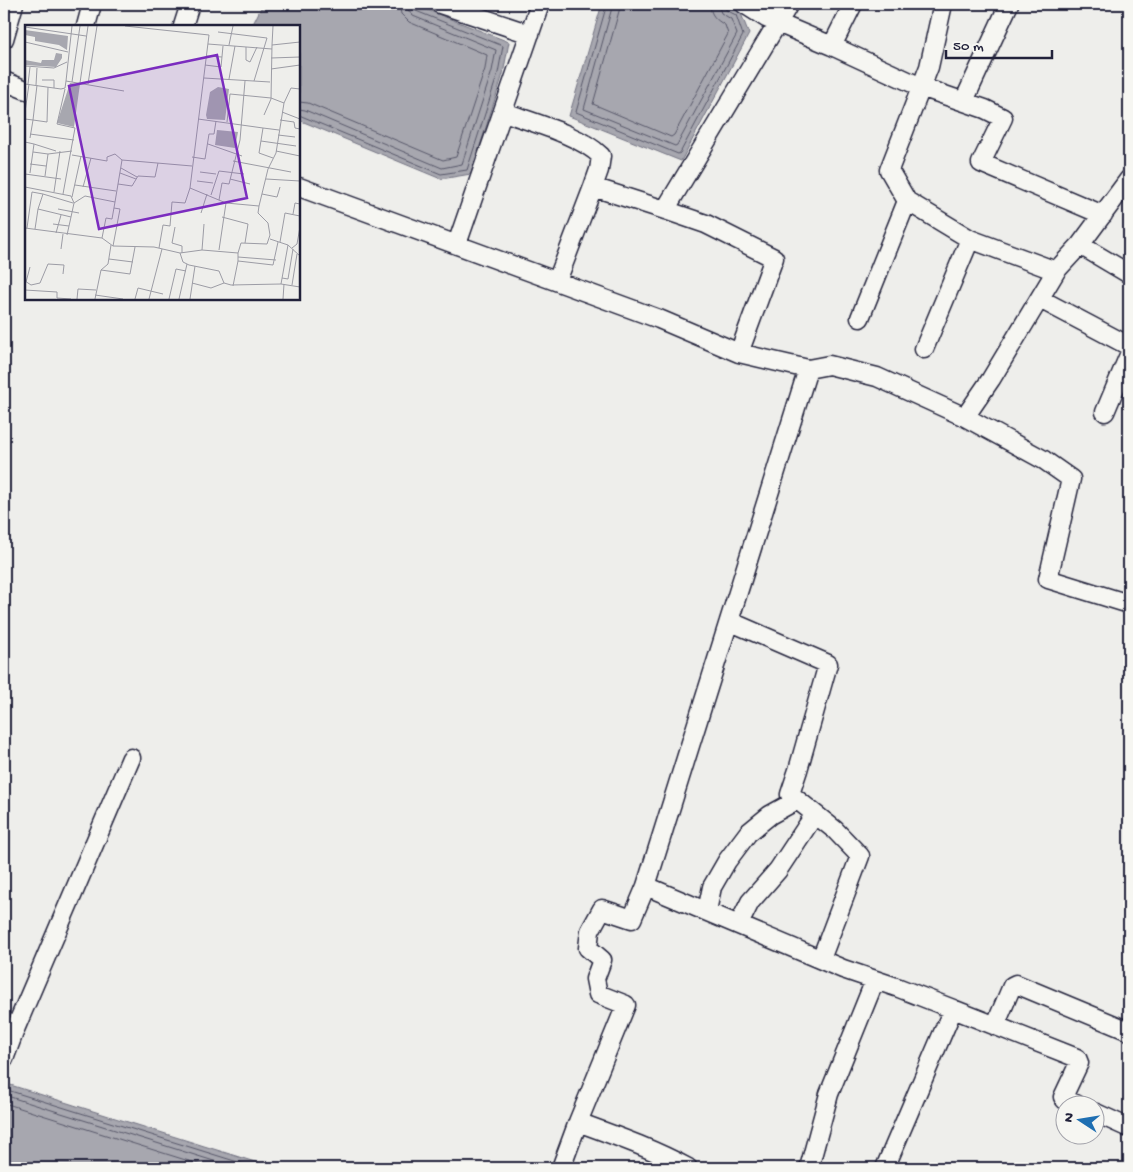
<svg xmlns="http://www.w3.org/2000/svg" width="1133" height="1172" font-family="'Gochi Hand',sans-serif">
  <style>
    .water { fill: #a7a7af; stroke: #727281 }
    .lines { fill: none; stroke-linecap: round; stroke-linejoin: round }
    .shore { stroke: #575769; stroke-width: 1 }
    .minor-casing { stroke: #22223b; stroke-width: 21 }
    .minor { stroke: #f6f6f2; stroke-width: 18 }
    .inset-road { fill: none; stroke: #9c9ca5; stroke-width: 1 }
    .view { fill: #7b2cbf; fill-opacity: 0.15; stroke: #7b2cbf; stroke-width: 2.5 }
    .inset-edge { fill: none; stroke: #22223b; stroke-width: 2.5 }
  </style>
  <rect width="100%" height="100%" fill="#eeeeeb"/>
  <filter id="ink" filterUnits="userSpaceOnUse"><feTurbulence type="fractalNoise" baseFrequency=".02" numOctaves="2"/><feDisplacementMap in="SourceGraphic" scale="10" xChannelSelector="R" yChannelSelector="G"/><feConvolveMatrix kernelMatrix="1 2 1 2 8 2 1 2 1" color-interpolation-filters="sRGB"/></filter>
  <g filter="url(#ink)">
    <path class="water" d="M 263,4 L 412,4 L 509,42 L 503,74 L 471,174 L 441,179 L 299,120 L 299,26 L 252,26 Z
      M 602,4 L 724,4 L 740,11 L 749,34 L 681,161 L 569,116 Z
      M 4,1083 L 274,1168 L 4,1168 Z"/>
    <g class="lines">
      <path class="shore" d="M 607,4 L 576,112 L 678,154 L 680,153 L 743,35 L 736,15 L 726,10 L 724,4
        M 613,4 L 584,109 L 675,146 L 677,145 L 737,34 L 731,19 L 721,13 L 718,4
        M 621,4 L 593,104 L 671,137 L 674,135 L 728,34 L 725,25 C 716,20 710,15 710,4
        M 299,102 L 308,103 L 443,160 L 456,157 L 485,69 L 487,55 L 409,22 L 401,14 L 399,4
        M 299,109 L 305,110 L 442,168 L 462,164 L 492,71 L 496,50 L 413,16 L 408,10 L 406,4
        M 299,115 L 441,174 L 467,170 L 498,73 L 503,46 L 416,11 L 413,8 L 413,4
        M 4,1089 L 257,1168
        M 4,1095 L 236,1168
        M 4,1103 L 211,1168"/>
      <defs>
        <path id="minor" d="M 440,4 L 530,34
          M 744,4 L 766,18 L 832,46 L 921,87 L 985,109 L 1003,118 L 981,163 L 1103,215
          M 943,4 L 929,67 L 889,170 L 907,201 L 970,239 L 1056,271
          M 86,26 L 92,4
          M 183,26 L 190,4
          M 4,39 L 14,4
          M 832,46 L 853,4
          M 4,81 L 26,90
          M 964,101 L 1009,4
          M 504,112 C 531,122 580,135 601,156 L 599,170 L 593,187 L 665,210 L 706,224 L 774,258 L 739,353
          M 299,187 L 659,319 L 739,353 L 808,369 L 829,365 L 877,377 L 965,417 L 991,379 L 1056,271 L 1080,245 L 1129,179
          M 665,210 L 789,4
          M 457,244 L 540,4
          M 1080,245 L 1129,274
          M 557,281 L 593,187
          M 1040,299 L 1129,346
          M 860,318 L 907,201
          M 924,349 L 970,239
          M 808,369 L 646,886 L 843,969 L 899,988 L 953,1009 L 885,1168
          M 1105,412 L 1129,355
          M 965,417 L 1044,460 L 1071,479 L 1048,579 L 1129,604
          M 729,621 L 828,664 L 798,770 L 790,794 L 835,830 L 860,856 L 821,959
          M 707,911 L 712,887 L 727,861 L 748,833 L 770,815 L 797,800
          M 739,924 L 750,902 L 778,870 L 815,814
          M 953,1009 L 1077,1058 L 1079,1063 L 1063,1097 L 1065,1100 L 1076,1104
          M 995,1026 L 1012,986 L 1016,984 L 1129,1031
          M 4,1059 L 16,1027 L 131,758
          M 1096,1113 L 1129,1128
          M 578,1122 C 616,1136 653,1149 688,1168
          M 561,1168 L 578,1122 L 626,1005 L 598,994 L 595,979 L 602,960 L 588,948 L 590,931 L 602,909 L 632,919 L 646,886
          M 809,1168 L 829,1094 L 875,980"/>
      </defs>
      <use href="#minor" class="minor-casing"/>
      <use href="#minor" class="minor"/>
    </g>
  </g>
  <g transform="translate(25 25)">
    <rect width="275" height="275" fill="#eeeeeb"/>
    <path d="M 0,5 L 43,11 L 42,25 L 34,20 L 10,16 L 10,12 L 0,10 ZM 31,28 L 37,29 L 37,33 L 31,42 L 0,40 L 0,35 L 16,38 L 17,35 L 29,35 ZM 45,58 L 55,59 L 49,102 L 32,98 ZM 193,62 L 204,64 L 200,95 L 182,94 L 181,90 L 185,67 ZM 192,105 L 213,107 L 210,123 L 190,120 Z" fill="#a7a7af"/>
    <path class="inset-road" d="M 100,1 L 184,10 L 165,163 L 201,178 L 194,225M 0,2 L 61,11M 193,7 L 242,13 L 229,56M 0,17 L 43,27M 183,19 L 247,24M 204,20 L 208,1M 247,20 L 248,1M 221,22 L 221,35 L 225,37 L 232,22M 182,31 L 197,32M 246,33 L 275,32M 180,40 L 196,42 L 198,21M 0,41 L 29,43 L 42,37M 246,44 L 275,40M 179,53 L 245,57M 204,54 L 210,21M 17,55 L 29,55 L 29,63M 41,56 L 47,1M 47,57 L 55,1M 55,58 L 63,1M 0,59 L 36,64 L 40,63 L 41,56 L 99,66M 3,59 L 5,42M 63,59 L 72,1M 11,60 L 12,43M 0,87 L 4,59M 257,87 L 275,94M 239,90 L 246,74 L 247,20 L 275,17M 0,94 L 8,95 L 12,60M 173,94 L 238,103 L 234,128 L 248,133M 255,95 L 269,97 L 270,103 L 275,104M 202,97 L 205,69 L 246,73 L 259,78M 238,103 L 254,105M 5,109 L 49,115M 253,110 L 270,112M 5,113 L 8,95 L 22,97 L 23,62M 236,116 L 271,121M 0,117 L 9,119 L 5,148M 9,119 L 31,126M 183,119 L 217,131M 251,126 L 275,131M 8,127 L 23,129M 47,130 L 82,136 L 82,132 L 90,129 L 97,135M 167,132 L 180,134 L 184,109 L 189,109 L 191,96M 208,136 L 266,147M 5,139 L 21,141M 96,143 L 112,152M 175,147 L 191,149M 95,148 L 111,154M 0,149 L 36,154M 20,151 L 23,129 L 47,126M 205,154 L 225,159M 241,154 L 275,156M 172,156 L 188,158M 93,159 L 107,161 L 113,151 L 130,152 L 133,138M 50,160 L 91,166M 0,162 L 46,171 L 49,178M 58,162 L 66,133M 29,167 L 35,126M 38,169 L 50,103 L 32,99 L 40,64M 237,169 L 252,172 L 255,162M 186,170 L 194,146 L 219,149M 47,172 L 56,131M 194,175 L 197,158 L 204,159 L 215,115 L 220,56M 201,178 L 234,181M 13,184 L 18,169 L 48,178M 33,184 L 54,188M 176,188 L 182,169M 268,189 L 270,178 L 275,179M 197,192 L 223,199 L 220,218M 28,199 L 44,201M 150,202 L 147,218 L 157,221 L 157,228M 0,203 L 77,213 L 88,221 L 129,222 L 155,228 L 177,225 L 213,228 L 216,218 L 242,219 L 245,210 L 243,198 L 233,188 L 234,181 L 243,144 L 251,128 L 259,78 L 266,63 L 275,64M 2,203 L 7,167 L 18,169M 10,204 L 13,184 L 46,192 L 49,178 L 60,171 L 90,177 L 97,135 L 167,141M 31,208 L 36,190M 42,210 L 46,192M 77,213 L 81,193 L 87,194 L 90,177M 245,214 L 263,220 L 275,231M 255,217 L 260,188 L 275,191M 88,221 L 95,184 L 89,183M 134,223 L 138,200 L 145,201 L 147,177 L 160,178 L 165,163M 267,223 L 272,219 L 275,202M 36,224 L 38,209M 177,225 L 179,199M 155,228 L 158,237 L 164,240 L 194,246 L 199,258 L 206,260 L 256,259 L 275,262M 213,228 L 213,236 L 248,240 L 253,217M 213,232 L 251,235M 84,234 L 108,237M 76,245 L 105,249 L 110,222M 257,253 L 263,254 L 268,224M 0,256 L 6,260 L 15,258 L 23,239 L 39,240 L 38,249M 1,257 L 5,242M 167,258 L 186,263 L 199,258M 256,259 L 263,220M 267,260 L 272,229M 208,261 L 213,236M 0,265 L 32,267 L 32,273 L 46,274M 70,270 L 98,274M 52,274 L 53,264 L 71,265M 70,274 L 76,245 L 83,239 L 86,220M 110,274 L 113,263 L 138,269M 124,274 L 137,224M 144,274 L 151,244 L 161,246M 154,274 L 162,239M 165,274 L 170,241M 258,274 L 259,259"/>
    <path class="view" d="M 192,30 L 222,173 L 74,204 L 44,61 Z"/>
    <rect width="275" height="275" class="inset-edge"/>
  </g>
  <rect width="1133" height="1172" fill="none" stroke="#f6f6f2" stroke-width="20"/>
  <rect x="10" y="10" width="1113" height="1152" fill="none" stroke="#22223b" stroke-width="2" filter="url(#ink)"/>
  <g transform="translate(1080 1120) rotate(282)"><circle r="24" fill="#f6f6f2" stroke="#a1a1a9"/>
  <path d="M0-4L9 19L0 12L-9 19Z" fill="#1f6fb2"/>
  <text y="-8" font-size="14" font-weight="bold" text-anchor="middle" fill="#22223b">N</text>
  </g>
  <path d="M946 50v8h106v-8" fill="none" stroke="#22223b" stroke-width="2.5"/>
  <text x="953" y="50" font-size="15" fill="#22223b" stroke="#f6f6f2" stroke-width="4" paint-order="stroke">50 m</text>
</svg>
